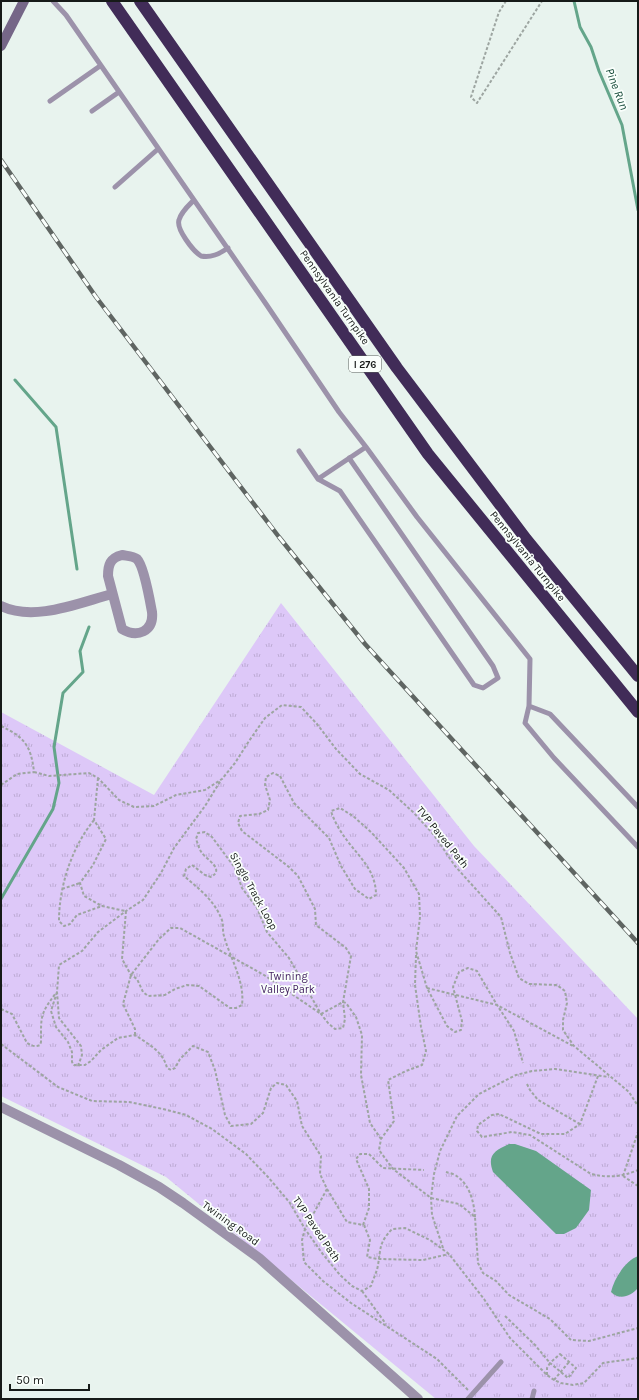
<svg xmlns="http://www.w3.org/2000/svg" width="639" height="1400" font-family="Karla,sans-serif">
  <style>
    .grass { fill: url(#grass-tufts) }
    .water { fill: #64a58a }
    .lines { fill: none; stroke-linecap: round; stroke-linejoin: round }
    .stream { stroke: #64a58a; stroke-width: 3 }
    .path { stroke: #9da5a1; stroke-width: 2; stroke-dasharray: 3 2; stroke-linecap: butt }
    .service { stroke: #9c92aa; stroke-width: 5 }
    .minor { stroke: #9c92aa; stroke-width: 10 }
    .tertiary { stroke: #9c92aa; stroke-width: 10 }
    .secondary { stroke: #756687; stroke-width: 10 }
    .motorway { stroke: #412c58; stroke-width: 12 }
    .rail-casing { stroke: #5f6562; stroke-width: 4.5 }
    .rail { stroke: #fafffc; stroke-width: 3; stroke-dasharray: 9; stroke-linecap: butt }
    .labels { text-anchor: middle; stroke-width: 3.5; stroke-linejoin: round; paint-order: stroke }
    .shield { fill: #fafffc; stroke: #5a5f5c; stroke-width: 1 }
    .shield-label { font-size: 10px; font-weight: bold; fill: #161a18 }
    .street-label { font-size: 11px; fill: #161a18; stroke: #fafffc }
    .park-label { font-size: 11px; fill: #432261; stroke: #fafffc }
    .water-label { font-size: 12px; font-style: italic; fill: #114735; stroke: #fafffc }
  </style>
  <defs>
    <pattern id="grass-tufts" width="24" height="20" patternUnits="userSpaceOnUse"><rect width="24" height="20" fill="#ddc8f8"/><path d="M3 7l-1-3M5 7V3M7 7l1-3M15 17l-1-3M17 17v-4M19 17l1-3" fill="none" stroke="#bdabd4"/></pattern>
  </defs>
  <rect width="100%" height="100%" fill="#e8f3ee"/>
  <path class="grass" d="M 281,603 L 474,846 L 638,1019 L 638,1399 L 436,1399 L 166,1177 L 1,1096 L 1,712 L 154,795 Z"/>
  <path class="water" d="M 509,1144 L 515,1144 L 536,1151 L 591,1190 L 589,1210 L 576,1228 L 564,1234 L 556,1234 L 493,1172 C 487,1155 494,1151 509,1144 Z
    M 638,1256 L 638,1288 C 631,1296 620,1301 611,1292 C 614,1279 625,1261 638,1256 Z"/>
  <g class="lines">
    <path class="stream" d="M 574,1 L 580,27 L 591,47 L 599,71 L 622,125 L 638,210
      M 15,380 L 56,427 L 77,569
      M 1,899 L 53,809 L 59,783 L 54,747 L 63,693 L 83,672 L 80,651 L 89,627"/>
    <path class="path" d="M 506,1 L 499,12 L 471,97 L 477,103 L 542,1
      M 1,726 C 24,737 31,745 34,772
      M 34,772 L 49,776 L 89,773 L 98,778 L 119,800 L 134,807 L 154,806 L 176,795 L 205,790 L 222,779 L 235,763 L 249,741 L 265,718 L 282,705 L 301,707 L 317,724 L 336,749 L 360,774 L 389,790 L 414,813 L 434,835 L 455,866 L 501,917 L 510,953 L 519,978 L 529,984 L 557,985 L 565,991 L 567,1003 L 563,1020 L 563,1030 L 574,1046 L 629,1092 L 638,1106
      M 98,778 L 94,820 L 106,839 L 93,865 L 80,883 L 84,896 L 102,906
      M 1,785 L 17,774 L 34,772
      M 94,820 C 72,847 59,886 59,921 L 64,926 L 70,924 L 77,915 L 102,906 L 125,911
      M 62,889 L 80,883
      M 126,911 L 122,959 L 131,975 L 137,979 L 143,992 L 148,996 L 165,995 L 175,989 L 187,985 L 199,986 L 230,1008 L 236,1008 L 242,1005 C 245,981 230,958 224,936 C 222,930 224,923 221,918 C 214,900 198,888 184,876 L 186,869 L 192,865 L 205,875 L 211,877 C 225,869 207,860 202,853 C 199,849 198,844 196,839 L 198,833 L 205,832 L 212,837 L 235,868 L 242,888 L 257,908 L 267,932 L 289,958 L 321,1014 L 328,1023 L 335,1029 L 343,1028 L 345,1019 L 343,1002 L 351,956 L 346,948 L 316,925 L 315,909 L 298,876 L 289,867 L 242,831 L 238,823 L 240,816 L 259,814 L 268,810 L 270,800 L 265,785 L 266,777 L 273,773 L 280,776 L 294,803 L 329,838 L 341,866 L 355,889 L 369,899 L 376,895 C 376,870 359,857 346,839 C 340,831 334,821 331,811 L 340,808 L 353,816 L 371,832 L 404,868 L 419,894 L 420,917 L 416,951 L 427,988 L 447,1026 L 455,1032 L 461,1030 L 462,1021 L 453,987 L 459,972 L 468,968 L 477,971 L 497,1005 L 514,1031 L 523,1063
      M 416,955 L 415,985 L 421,1027 L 426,1051 L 422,1065 L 406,1071 L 388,1080 L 394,1121 L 381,1139 L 379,1150 L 393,1169 L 431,1198 L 459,1204 L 475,1217 L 478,1263 L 483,1273 L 496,1281 L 509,1295 L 550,1319 L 571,1340 L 589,1341 L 638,1328
      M 427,988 L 497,1005 L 573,1046
      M 57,992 L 51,1011 L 56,1027 L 68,1042 L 72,1052 L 72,1062 L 74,1065 L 85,1065 L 91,1061 L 101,1050 L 118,1038 L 135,1035 C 148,1044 163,1051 167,1068 L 171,1070 L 175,1068 L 180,1059 L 193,1046 L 208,1052 L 215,1070 L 225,1115 L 231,1126 L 251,1124 L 263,1113 L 271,1088 L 277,1083 L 286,1085 L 297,1101 L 302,1126 L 321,1156 L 320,1174 L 327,1189 L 305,1229 L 302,1240 L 304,1262 L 323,1281 L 351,1303 L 437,1359 L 468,1390
      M 1,1009 L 12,1014 L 27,1043 C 32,1046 35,1047 40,1045 L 41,1042 C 41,1016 40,1014 56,993
      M 135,1035 L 135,1029 L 123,1004 L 131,975 L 159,939 L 171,928 L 180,928 L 264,975 L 321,1014 L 343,1002 L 346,1003 L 356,1017 L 362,1035 L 361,1075 L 370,1123 L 381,1139
      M 1,1044 L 58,1087 L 92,1101 L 129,1102 L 163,1109 L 186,1115 L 212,1129 L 246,1154 L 268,1177 L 290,1203 L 305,1229 L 322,1253 L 340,1275 L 352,1286 L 362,1291 L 371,1286 C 373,1279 377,1272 378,1265 C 381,1247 379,1243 392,1229 L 405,1228 L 430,1240 L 449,1254 L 484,1299 L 510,1338 L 547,1375 L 554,1380 L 561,1383 L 573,1385 L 584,1383 L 603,1363 L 638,1358
      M 78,1066 L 82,1055 L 81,1046 L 59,1018 L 57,992 L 59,965 L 82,951 L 98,932 L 126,911 L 143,900 L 161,873 L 174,848 L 205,806 L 221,780
      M 598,1076 L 580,1124 L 565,1134 L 541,1134 L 499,1114 L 492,1115 L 478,1125 L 477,1131 L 482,1137 L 512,1132 L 530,1135 L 591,1174 C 609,1178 621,1177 638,1170
      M 527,1084 L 530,1090 L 538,1100 L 580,1124
      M 446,1172 C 449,1173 455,1174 458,1177 C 470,1186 474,1202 475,1217
      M 623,1176 L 638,1132
      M 623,1176 L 638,1186
      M 327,1189 L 347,1222 L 363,1225 L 369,1208 L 369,1189 L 356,1159 L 360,1154 L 369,1154 L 383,1168 L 424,1170
      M 364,1225 L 370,1240 L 367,1257 L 378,1259 L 423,1260 L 449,1254
      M 443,1248 L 432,1215 L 431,1198 L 434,1174 L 440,1151 L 457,1116 L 479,1094 L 516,1075 L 532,1071 L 555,1069 L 609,1077
      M 362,1291 L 386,1324
      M 505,1316 L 535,1345 L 550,1363 L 547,1368 L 547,1375
      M 560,1354 L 576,1368 L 568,1378 L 550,1363 Z
      M 554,1380 L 569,1362"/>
    <path class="service" d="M 53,1 L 66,15 L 266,304 L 339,412 L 366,447 L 318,479 L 299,451
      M 50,101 L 100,66
      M 92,111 L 119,92
      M 115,187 L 158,149
      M 194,200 C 189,205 181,212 179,220 C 176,229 193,251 201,256 C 211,258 219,254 228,248
      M 366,447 L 417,517 L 530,659 L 529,706 L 525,723 L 554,758 L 638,847
      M 318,479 L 340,491 L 474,685 L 483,688 L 498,678 L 493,666 L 349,458
      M 529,706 L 550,714 L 638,807
      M 468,1399 L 501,1362
      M 532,1399 L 534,1391"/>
    <path class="minor" d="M 122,555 C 127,556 133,556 137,559 C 144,566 150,601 152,612 C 154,632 137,638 122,629 L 108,576 C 108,565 110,558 122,555 Z
      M 1,606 C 34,622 78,603 112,594"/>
    <path class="tertiary" d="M 1,1107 L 119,1165 L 159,1187 L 183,1203 L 259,1258 L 418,1399"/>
    <path class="secondary" d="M 1,46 L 24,1"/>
    <path class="motorway" d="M 112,1 L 428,454 L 638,712
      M 140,1 L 397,368 L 526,539 L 638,676"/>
    <defs>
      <path id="rail" d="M 1,160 L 96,297 L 279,537 L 365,644 L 638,943"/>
    </defs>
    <use href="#rail" class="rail-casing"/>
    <use href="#rail" class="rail"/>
  </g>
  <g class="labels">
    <rect class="shield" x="349" y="356" width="32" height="16" rx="3"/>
    <g class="shield-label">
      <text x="365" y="368">I 276</text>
    </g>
    <g class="street-label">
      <text transform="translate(335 297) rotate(55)" y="4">Pennsylvania Turnpike</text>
      <text transform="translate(528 556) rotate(51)" y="4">Pennsylvania Turnpike</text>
      <text transform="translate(443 837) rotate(51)" y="4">TVP Paved Path</text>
      <text transform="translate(254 891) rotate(61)" y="4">Single Track Loop</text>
      <text transform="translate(231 1223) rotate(36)" y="4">Twining Road</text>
      <text transform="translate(317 1229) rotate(56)" y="4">TVP Paved Path</text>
    </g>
    <g class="park-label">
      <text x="288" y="980">Twining<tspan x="288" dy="13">Valley Park</tspan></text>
    </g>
    <g class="water-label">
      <text transform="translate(617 89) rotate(69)" y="4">Pine Run</text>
    </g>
  </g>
  <rect width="639" height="1400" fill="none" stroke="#161a18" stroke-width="4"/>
  <path d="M10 1384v6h79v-6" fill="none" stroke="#161a18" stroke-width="2"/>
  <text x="16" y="1384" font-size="12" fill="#161a18" stroke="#fafffc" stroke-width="3" paint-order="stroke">50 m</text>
</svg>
